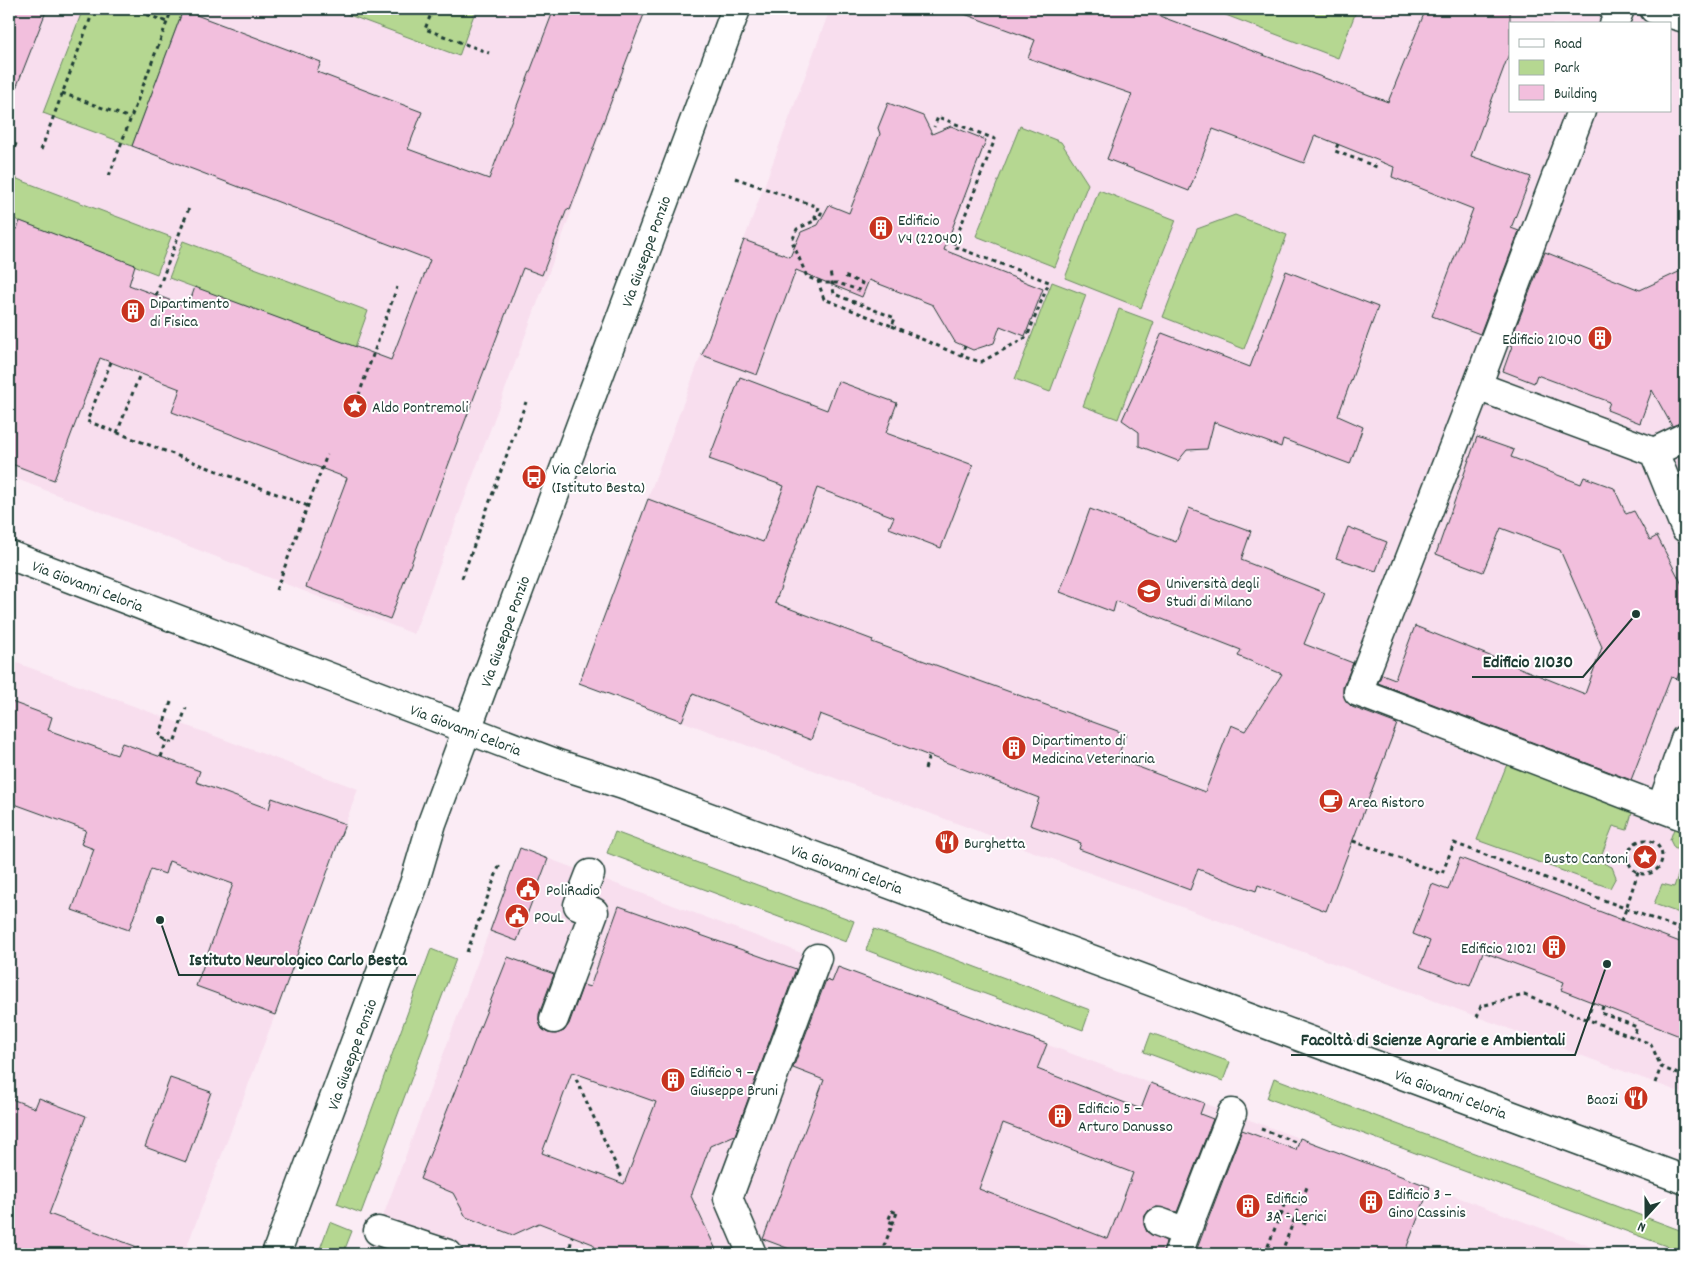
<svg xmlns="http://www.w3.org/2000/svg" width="1694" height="1263" font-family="Dekko,sans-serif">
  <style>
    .built { fill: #f8deee; fill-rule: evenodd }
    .green { fill: #b5d791; stroke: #6a8a62 }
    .building { fill: #f2bfdd; stroke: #1f3d34; fill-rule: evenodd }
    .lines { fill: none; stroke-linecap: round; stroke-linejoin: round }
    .minor-casing { stroke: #1f3d34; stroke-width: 31 }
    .path { stroke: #1f3d34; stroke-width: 3; stroke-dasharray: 4 4; stroke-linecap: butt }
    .minor { stroke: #fff; stroke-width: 28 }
    .path-bridge { stroke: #1f3d34; stroke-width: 3; stroke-dasharray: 4 4; stroke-linecap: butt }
    .labels { text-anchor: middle; stroke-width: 4; stroke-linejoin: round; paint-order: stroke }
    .poi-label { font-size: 16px; fill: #1f3d34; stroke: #fff; text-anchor: start }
    .street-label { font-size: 16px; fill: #1f3d34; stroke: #fff }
    .leader { fill: none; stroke: #1f3d34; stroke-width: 2 }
    .callout-dot { fill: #1f3d34; stroke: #fff; stroke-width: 2 }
    .callout-label { font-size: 18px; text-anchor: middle; font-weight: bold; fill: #1f3d34; stroke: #fff; stroke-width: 4; stroke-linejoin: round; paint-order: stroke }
  </style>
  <rect width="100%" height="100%" fill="#fbecf5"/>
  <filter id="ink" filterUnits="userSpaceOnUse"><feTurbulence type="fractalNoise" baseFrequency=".02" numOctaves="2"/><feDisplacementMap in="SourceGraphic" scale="10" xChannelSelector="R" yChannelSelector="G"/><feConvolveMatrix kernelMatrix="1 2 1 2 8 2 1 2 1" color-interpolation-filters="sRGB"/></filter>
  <g filter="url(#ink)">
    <path class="built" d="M 9,9 L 647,9 L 414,634 L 9,476 Z
      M 830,9 L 1685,9 L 1685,1094 L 579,683 ZM 1510,24 L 1670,24 L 1670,111 L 1510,111 Z
      M 9,660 L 358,789 L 275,1015 L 184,1254 L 9,1254 Z
      M 520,848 L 1099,1064 L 1611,1254 L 369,1254 Z"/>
    <path class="green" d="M 83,9 L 179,9 L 183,10 L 132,146 L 43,113 Z
      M 333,9 L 476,9 L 459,56 Z
      M 1210,9 L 1357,9 L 1338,58 Z
      M 1020,126 L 1061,142 L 1088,184 L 1055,267 L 976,236 Z
      M 12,177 L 171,237 L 157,274 L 9,217 L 9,186 Z
      M 1099,190 L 1176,220 L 1141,308 L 1065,278 Z
      M 1235,215 L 1287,235 L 1244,349 L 1163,317 L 1197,229 Z
      M 183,241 L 368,311 L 355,347 L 169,278 Z
      M 1052,282 L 1086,295 L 1050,392 L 1015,379 Z
      M 1119,309 L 1154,322 L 1118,419 L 1083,406 Z
      M 1511,754 L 1635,803 L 1627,830 L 1613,826 L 1599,861 L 1612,867 L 1616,877 L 1610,888 L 1477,840 Z
      M 1677,820 L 1685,823 L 1685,854 L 1674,848 L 1670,840 Z
      M 615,832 L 854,921 L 846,942 L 607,853 Z
      M 1685,855 L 1685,915 L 1654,904 L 1662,884 L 1674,887 Z
      M 874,929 L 1090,1010 L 1083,1030 L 866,950 Z
      M 431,949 L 456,959 L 361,1213 L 337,1204 Z
      M 1151,1033 L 1230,1062 L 1223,1081 L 1144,1052 Z
      M 1274,1078 L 1685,1232 L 1685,1253 L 1267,1098 Z
      M 330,1222 L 352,1231 L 343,1254 L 318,1254 Z"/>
    <path class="building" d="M 9,9 L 47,9 L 11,101 L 9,101 Z
      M 554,9 L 646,9 L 570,210 L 567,209 L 542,275 L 523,268 L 390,619 L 306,587 L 347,478 L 172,412 L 180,389 L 100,358 L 54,480 L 9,463 L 9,226 L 17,229 L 20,221 L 135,265 L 129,285 L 188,307 L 195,287 L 391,360 L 430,260 L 132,146 L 183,10 L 321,62 L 317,72 L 422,112 L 408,149 L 489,179 Z
      M 960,9 L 1141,9 L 1388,102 L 1426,9 L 1510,9 L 1510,51 L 1471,156 L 1531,177 L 1511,228 L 1519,231 L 1480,334 L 1432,316 L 1473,209 L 1392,177 L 1394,167 L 1315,135 L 1304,163 L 1213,129 L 1189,191 L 1107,159 L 1132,94 L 1028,58 L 1035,40 L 959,12 Z
      M 888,103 L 923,116 L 932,134 L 951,126 L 986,140 L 944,250 L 1043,289 L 1025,336 L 1000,326 L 994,343 L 973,350 L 955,342 L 933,305 L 869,280 L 862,297 L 796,270 L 757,375 L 702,355 L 744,240 L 790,257 L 801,232 L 818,225 L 829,205 L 849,213 L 880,134 L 878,128 Z
      M 1545,252 L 1640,290 L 1685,269 L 1685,422 L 1672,426 L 1652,390 L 1640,423 L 1607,410 L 1610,402 L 1537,375 L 1534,383 L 1503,371 L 1512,346 L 1509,345 Z
      M 1286,271 L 1378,307 L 1338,416 L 1363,427 L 1350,464 L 1283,439 L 1281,447 L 1214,422 L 1207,449 L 1187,450 L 1178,461 L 1139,446 L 1139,432 L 1122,420 L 1162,333 L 1250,367 Z
      M 740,377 L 827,410 L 838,381 L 897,403 L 886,433 L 973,465 L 941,548 L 889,528 L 894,517 L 817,488 L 775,603 L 873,640 L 872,642 L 1126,734 L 1117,759 L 1205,792 L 1231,725 L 1245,731 L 1282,674 L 1238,656 L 1241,650 L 1116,601 L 1113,612 L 1060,592 L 1090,509 L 1176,542 L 1189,508 L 1251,531 L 1241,560 L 1325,593 L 1304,644 L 1353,663 L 1343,687 L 1343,694 L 1346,701 L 1352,707 L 1397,724 L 1326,911 L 1258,885 L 1256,891 L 1198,869 L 1190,890 L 1079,849 L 1081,843 L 1030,825 L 1039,798 L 820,714 L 811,740 L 693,694 L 682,721 L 579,683 L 648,499 L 763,542 L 784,486 L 709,459 Z
      M 1477,437 L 1514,450 L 1511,457 L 1581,484 L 1584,477 L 1614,488 L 1626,514 L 1634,511 L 1650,540 L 1657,536 L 1685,590 L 1685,656 L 1677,679 L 1671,677 L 1631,780 L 1378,683 L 1382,674 L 1395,679 L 1415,626 L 1585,694 L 1602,647 L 1560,550 L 1501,528 L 1483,572 L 1436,554 Z
      M 1348,527 L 1387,542 L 1376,571 L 1336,558 Z
      M 9,701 L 52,717 L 48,730 L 117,755 L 122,743 L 200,771 L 196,782 L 269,809 L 272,798 L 345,824 L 275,1015 L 196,986 L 233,884 L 169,861 L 165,874 L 151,869 L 129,930 L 72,910 L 94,849 L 81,844 L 86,830 L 9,802 Z
      M 520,848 L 548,859 L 517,941 L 490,931 Z
      M 1460,858 L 1685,944 L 1685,1038 L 1561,990 L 1564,982 L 1483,952 L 1470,986 L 1420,967 L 1430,941 L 1413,934 L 1432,884 L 1448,890 Z
      M 619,906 L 796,969 L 735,1135 L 710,1146 L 691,1196 L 718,1254 L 598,1254 L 593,1244 L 539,1223 L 513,1235 L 466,1217 L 453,1193 L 420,1179 L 508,957 L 554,974 L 539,1014 L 539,1021 L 542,1029 L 548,1033 L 556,1034 L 564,1031 L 569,1024 L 583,985 L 590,987 ZM 572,1072 L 656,1102 L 624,1184 L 542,1153 Z
      M 838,967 L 1047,1044 L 1037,1069 L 1141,1109 L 1151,1083 L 1204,1103 L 1200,1114 L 1213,1119 L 1177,1212 L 1157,1207 L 1149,1210 L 1144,1217 L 1144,1225 L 1147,1232 L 1166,1241 L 1163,1254 L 803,1254 L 763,1239 L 824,1080 L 793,1068 L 826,980 L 832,982 ZM 1003,1123 L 1133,1173 L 1108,1239 L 979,1189 Z
      M 170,1078 L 211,1092 L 186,1162 L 145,1147 Z
      M 9,1098 L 35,1108 L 39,1098 L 86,1116 L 49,1214 L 148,1251 L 148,1254 L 9,1254 Z
      M 1242,1130 L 1296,1150 L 1300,1138 L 1430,1187 L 1404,1254 L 1195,1254 Z"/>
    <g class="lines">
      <defs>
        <path id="minor" d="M 1654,9 L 1685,18
          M 1614,24 L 1620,9
          M 1581,111 L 1477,386 L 1654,452
          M 1477,386 L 1358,692 L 1661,808 L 1685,739
          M 1685,437 L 1654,452 L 1685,528
          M 9,555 L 558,764 L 623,785 L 1685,1180
          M 1661,808 L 1685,817
          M 554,1019 L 594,912 L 578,905 L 590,874
          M 1159,1222 L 1186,1232 L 1232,1113
          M 378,1231 L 448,1254
          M 276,1254 L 414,884 L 432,823 L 736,9
          M 752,1254 L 728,1198 L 817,958
          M 1178,1254 L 1186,1232"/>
      </defs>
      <use href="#minor" class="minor-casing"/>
      <path class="path" d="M 132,9 L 167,22
        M 433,9 L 425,29 L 489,53
        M 62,93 L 130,118
        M 1338,144 L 1335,151 L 1377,167
        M 41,150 L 94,9
        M 9,162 L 17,141
        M 109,176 L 172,9
        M 735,178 L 818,207 L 814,221 L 797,229 L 792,241 L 807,277 L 818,281 L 824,299 L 892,326 L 895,318 L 834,294 L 830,271
        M 814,219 L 819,218 L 821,213 L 824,214
        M 818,281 L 826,283 L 837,283 L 859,290 L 862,283 L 844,276
        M 156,295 L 189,208
        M 892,326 L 961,356 L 981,362 L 1027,337 L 1049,282 L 953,246 L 995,139 L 938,117 L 934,127
        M 961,356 L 965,346
        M 111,362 L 87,421 L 308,506
        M 356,403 L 397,287
        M 117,433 L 140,374
        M 462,578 L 526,402
        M 276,590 L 327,455
        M 171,702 L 159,737 L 174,743 L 186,708
        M 161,757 L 167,740
        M 925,769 L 929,756
        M1628 857a17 17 0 1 1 34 0a17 17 0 1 1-34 0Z
        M 1353,841 L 1442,874 L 1454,843 L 1685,931
        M 1622,921 L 1638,872
        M 1685,950 L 1682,949 L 1681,954 L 1685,956
        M 467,952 L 500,864
        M 1603,1006 L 1601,1013 L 1637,1027 L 1633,1037
        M 1477,1017 L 1481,1006 L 1524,995 L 1651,1044 L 1661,1067 L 1685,1077
        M 1587,1019 L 1593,1002
        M 576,1079 L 622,1178
        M 1655,1083 L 1661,1067
        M 1261,1129 L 1298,1143
        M 1280,1215 L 1286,1200
        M 1294,1221 L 1307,1187
        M 893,1223 L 888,1221 L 892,1211 L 897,1213
        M 569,1254 L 572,1236
        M 881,1254 L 898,1210
        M 1265,1254 L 1280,1215 L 1294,1220 L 1281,1254
        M 1594,1254 L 1596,1249"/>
      <use href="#minor" class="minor"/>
      <path class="path-bridge" d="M 1295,1220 L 1309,1225
        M 1277,1221 L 1280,1213 L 1295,1219 L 1292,1226"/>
    </g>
  </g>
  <defs>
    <symbol id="building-disc" viewBox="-11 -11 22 22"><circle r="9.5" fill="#c8321e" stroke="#fff"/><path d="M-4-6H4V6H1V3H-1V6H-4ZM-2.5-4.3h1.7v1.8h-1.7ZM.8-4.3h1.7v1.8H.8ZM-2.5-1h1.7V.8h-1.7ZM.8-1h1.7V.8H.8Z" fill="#fff"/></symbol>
    <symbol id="sight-disc" viewBox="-11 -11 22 22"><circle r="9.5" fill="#c8321e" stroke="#fff"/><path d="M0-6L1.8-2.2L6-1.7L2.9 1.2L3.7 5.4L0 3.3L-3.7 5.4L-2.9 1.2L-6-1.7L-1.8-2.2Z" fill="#fff"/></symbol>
    <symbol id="bus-disc" viewBox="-11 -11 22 22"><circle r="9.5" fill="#c8321e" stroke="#fff"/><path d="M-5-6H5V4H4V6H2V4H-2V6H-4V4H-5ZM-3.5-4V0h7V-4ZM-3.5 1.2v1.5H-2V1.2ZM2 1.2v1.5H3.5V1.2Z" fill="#fff"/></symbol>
    <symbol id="university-disc" viewBox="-11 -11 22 22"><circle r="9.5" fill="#c8321e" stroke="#fff"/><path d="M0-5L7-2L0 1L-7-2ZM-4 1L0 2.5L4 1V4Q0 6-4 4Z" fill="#fff"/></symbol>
    <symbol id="cafe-disc" viewBox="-11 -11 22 22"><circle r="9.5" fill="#c8321e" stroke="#fff"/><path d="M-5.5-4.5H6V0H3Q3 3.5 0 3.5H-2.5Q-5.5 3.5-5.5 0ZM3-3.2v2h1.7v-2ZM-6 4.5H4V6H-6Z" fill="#fff"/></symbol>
    <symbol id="restaurant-disc" viewBox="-11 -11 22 22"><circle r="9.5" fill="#c8321e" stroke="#fff"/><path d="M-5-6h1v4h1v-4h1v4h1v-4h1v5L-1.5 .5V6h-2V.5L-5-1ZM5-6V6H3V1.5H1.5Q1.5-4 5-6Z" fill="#fff"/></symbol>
    <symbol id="civic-disc" viewBox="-11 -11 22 22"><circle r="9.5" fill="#c8321e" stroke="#fff"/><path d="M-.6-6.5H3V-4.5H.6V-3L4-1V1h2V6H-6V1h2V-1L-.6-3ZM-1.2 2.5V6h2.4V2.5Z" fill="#fff"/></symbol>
  </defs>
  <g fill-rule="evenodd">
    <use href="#building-disc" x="867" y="214" width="28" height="28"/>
    <use href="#building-disc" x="119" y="297" width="28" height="28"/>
    <use href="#building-disc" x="1586" y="324" width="28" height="28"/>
    <use href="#sight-disc" x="341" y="392" width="28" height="28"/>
    <use href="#bus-disc" x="520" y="463" width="28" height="28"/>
    <use href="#university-disc" x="1135" y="577" width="28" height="28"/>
    <use href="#building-disc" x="1000" y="734" width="28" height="28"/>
    <use href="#cafe-disc" x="1317" y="787" width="28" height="28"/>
    <use href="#restaurant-disc" x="933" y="828" width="28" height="28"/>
    <use href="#sight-disc" x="1631" y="843" width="28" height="28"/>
    <use href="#civic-disc" x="514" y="875" width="28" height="28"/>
    <use href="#civic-disc" x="503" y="902" width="28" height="28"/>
    <use href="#building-disc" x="1540" y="933" width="28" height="28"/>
    <use href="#building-disc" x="659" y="1066" width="28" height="28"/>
    <use href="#restaurant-disc" x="1622" y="1084" width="28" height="28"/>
    <use href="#building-disc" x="1046" y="1102" width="28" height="28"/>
    <use href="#building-disc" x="1357" y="1188" width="28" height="28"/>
    <use href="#building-disc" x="1234" y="1192" width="28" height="28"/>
  </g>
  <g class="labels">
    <g class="poi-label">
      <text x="898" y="225">Edificio<tspan x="898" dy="18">V4 (22040)</tspan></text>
      <text x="150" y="308">Dipartimento<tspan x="150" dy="18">di Fisica</tspan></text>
      <text x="1582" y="344" text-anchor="end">Edificio 21040</text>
      <text x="372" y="412">Aldo Pontremoli</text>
      <text x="552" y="474">Via Celoria<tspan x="552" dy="18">(Istituto Besta)</tspan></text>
      <text x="1166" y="588">Università degli<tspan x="1166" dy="18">Studi di Milano</tspan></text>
      <text x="1032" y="745">Dipartimento di<tspan x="1032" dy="18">Medicina Veterinaria</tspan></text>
      <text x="1348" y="807">Area Ristoro</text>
      <text x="964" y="848">Burghetta</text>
      <text x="1628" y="863" text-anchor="end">Busto Cantoni</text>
      <text x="546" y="895">PoliRadio</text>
      <text x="534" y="922">POuL</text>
      <text x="1536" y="953" text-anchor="end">Edificio 21021</text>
      <text x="690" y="1077">Edificio 9 –<tspan x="690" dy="18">Giuseppe Bruni</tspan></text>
      <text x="1618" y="1104" text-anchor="end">Baozi</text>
      <text x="1078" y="1113">Edificio 5 –<tspan x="1078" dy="18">Arturo Danusso</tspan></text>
      <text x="1388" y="1199">Edificio 3 –<tspan x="1388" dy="18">Gino Cassinis</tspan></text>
      <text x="1266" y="1203">Edificio<tspan x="1266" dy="18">3A - Lerici</tspan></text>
    </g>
    <g class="street-label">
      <text transform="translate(645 251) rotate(-70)" y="6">Via Giuseppe Ponzio</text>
      <text transform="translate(88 585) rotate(21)" y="6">Via Giovanni Celoria</text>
      <text transform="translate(504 631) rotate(-70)" y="6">Via Giuseppe Ponzio</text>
      <text transform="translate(466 729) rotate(21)" y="6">Via Giovanni Celoria</text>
      <text transform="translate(847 868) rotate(20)" y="6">Via Giovanni Celoria</text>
      <text transform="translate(351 1054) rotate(-70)" y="6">Via Giuseppe Ponzio</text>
      <text transform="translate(1451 1093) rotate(20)" y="6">Via Giovanni Celoria</text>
    </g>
  </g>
  <path class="leader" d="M1636 614L1583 677H1472M160 920L179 975H416M1607 964L1575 1055H1291"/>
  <g class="callout-dot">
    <circle cx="1636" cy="614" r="5"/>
    <circle cx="160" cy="920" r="5"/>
    <circle cx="1607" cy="964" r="5"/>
  </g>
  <g class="callout-label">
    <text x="1528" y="667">Edificio 21030</text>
    <text x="298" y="965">Istituto Neurologico Carlo Besta</text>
    <text x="1433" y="1045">Facoltà di Scienze Agrarie e Ambientali</text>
  </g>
  <rect width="1694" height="1263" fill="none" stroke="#fff" stroke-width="30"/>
  <rect x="15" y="15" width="1664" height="1233" fill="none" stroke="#1f3d34" stroke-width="2" filter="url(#ink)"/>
  <rect x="1509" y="22" width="162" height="90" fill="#ffffff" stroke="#a5b1ae"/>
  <rect x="1519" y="39" width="25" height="8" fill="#ffffff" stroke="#a5b1ae"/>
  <text x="1554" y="48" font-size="15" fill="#1f3d34">Road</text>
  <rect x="1519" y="60" width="25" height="15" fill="#b5d791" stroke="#a5b1ae"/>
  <text x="1554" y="72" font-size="15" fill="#1f3d34">Park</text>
  <rect x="1519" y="85" width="25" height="15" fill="#f2bfdd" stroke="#a5b1ae"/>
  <text x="1554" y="98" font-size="15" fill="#1f3d34">Building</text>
  <g transform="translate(1646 1216) rotate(201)" stroke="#ffffff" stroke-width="4" paint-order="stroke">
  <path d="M0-4L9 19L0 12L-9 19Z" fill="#1f3d34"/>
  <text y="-8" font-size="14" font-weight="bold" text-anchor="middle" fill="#1f3d34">N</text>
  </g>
</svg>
